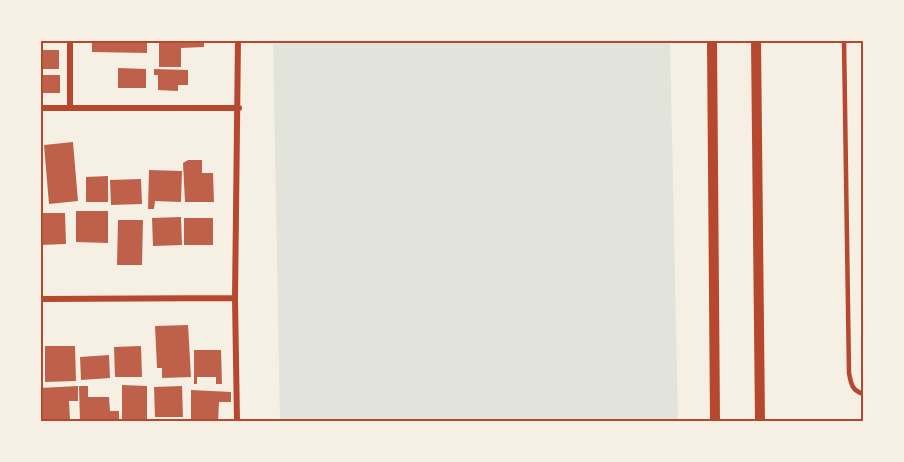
<svg xmlns="http://www.w3.org/2000/svg" width="904" height="462" font-family="Helvetica,sans-serif">
  <style>
    .green { fill: #e2e4dc }
    .building { fill: #bf614a }
    .lines { fill: none; stroke-linecap: round; stroke-linejoin: round }
    .service { stroke: #b5482f; stroke-width: 4.5 }
    .minor { stroke: #b5482f; stroke-width: 6 }
    .tertiary { stroke: #b5482f; stroke-width: 10 }
    .neatline { fill: none; stroke: #b5482f; stroke-width: 2 }
  </style>
  <rect width="100%" height="100%" fill="#f6efe4"/>
  <path class="green" d="M 273,41 L 670,41 L 678,421 L 280,421 Z"/>
  <path class="building" d="M 92,40 L 147,40 L 147,53 L 92,52 Z
    M 159,40 L 204,40 L 204,47 L 181,48 L 181,67 L 159,67 Z
    M 40,50 L 59,50 L 59,69 L 40,69 Z
    M 118,68 L 146,69 L 146,88 L 118,88 Z
    M 154,69 L 188,70 L 188,85 L 178,85 L 178,91 L 158,90 L 158,75 L 154,75 Z
    M 40,75 L 60,75 L 60,93 L 40,93 Z
    M 73,142 L 78,201 L 49,204 L 44,145 Z
    M 188,160 L 202,160 L 202,173 L 213,173 L 214,202 L 185,202 L 183,163 Z
    M 149,170 L 182,171 L 181,202 L 155,201 L 154,209 L 148,209 Z
    M 108,176 L 108,202 L 86,202 L 86,177 Z
    M 141,179 L 142,204 L 111,205 L 110,180 Z
    M 76,211 L 108,211 L 108,243 L 76,242 Z
    M 40,213 L 65,213 L 66,244 L 40,245 Z
    M 181,217 L 182,245 L 153,246 L 152,218 Z
    M 184,218 L 213,218 L 213,245 L 184,245 Z
    M 118,220 L 143,220 L 142,265 L 117,265 Z
    M 188,325 L 191,377 L 162,378 L 162,368 L 157,368 L 155,326 Z
    M 45,346 L 75,346 L 76,381 L 45,382 Z
    M 141,346 L 142,377 L 115,377 L 114,347 Z
    M 194,350 L 221,350 L 222,384 L 216,384 L 216,377 L 197,377 L 197,384 L 194,384 Z
    M 109,355 L 110,378 L 81,380 L 80,357 Z
    M 122,385 L 147,386 L 147,419 L 122,419 Z
    M 78,386 L 78,401 L 69,401 L 70,420 L 40,421 L 40,388 Z
    M 79,386 L 88,386 L 88,397 L 109,397 L 110,411 L 119,411 L 119,422 L 80,422 Z
    M 182,386 L 183,417 L 155,417 L 154,387 Z
    M 191,390 L 231,392 L 231,402 L 219,402 L 218,422 L 191,422 Z"/>
  <g class="lines">
    <path class="service" d="M 844,40 L 849,373 C 851,384 852,391 864,394"/>
    <path class="minor" d="M 40,108 L 239,108
      M 70,108 L 70,40
      M 40,299 L 235,298
      M 237,422 L 235,298 L 238,40"/>
    <path class="tertiary" d="M 712,40 L 715,422
      M 756,40 L 760,422"/>
  </g>
  <rect width="904" height="462" fill="none" stroke="#f6efe4" stroke-width="84"/>
  <rect x="42" y="42" width="820" height="378" class="neatline"/>
</svg>
